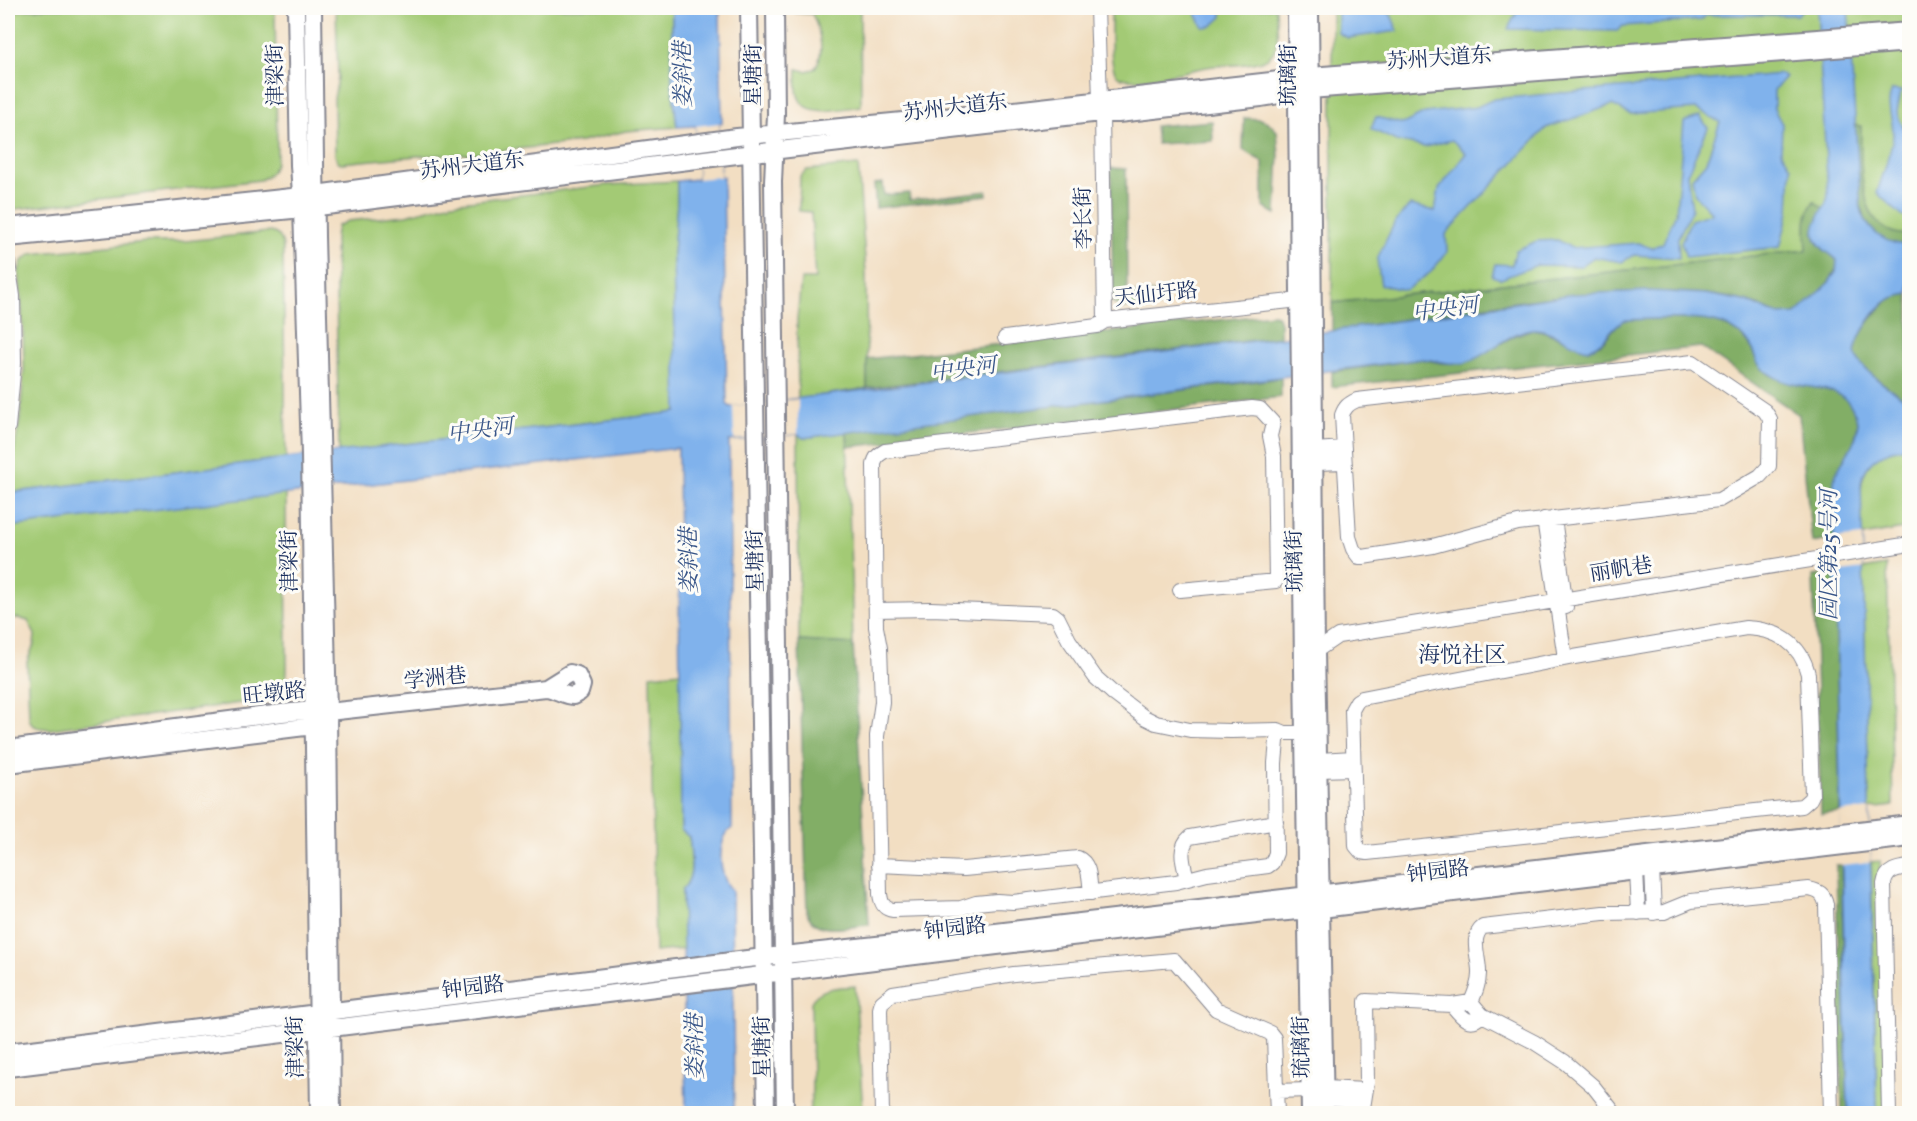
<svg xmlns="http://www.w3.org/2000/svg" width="1917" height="1121" font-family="Vollkorn,'Noto Serif SC',serif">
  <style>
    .green { fill: #a3ca74; stroke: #5f7c69; stroke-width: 1.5 }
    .forest { fill: #82ae66; stroke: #4e6e62; stroke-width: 1.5 }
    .water { fill: #80b2ec; stroke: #4e70a5; stroke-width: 1.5 }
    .pier { fill: #f2dec2 }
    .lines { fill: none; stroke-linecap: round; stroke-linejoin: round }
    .minor-casing { stroke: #868690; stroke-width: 16 }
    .major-casing { stroke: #868690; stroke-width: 20 }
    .minor { stroke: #fff; stroke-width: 14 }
    .major { stroke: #fff; stroke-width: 16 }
    .labels { text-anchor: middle; stroke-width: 6; stroke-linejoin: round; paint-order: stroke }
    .street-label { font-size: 21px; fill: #1b2f5e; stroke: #fdfcf7 }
    .water-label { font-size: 22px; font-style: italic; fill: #395689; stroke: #fdfcf7 }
    .neighbourhood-label { font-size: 22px; fill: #1b2f5e; stroke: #fdfcf7 }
  </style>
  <rect width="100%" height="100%" fill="#fdfcf7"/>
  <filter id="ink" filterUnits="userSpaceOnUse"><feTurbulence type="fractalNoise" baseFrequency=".0167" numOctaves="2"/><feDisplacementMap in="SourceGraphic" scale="12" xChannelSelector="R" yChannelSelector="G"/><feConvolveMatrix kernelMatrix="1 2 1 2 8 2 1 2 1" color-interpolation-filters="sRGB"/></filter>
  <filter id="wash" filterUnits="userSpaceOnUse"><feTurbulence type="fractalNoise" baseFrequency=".008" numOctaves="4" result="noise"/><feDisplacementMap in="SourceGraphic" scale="24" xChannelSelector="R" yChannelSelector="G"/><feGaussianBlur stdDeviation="1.35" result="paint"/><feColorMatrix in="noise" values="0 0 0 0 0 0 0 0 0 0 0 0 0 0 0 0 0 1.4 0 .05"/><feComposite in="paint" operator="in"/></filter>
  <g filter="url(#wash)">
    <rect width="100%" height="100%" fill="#f2dec2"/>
    <path class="green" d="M 42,8 L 275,8 L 277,155 C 275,168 272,175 260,180 L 8,210 L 8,12 Z
      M 336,8 L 672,8 L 672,82 L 677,127 L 626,131 L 581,142 L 472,154 L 417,156 L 341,163 L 337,161 L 335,155 L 334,98 L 338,78 Z
      M 796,8 L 860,8 L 861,106 C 844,108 808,119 799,98 C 795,90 797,78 797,69 L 806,71 L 814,69 C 826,55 820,30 812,14 L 796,13 Z
      M 1111,8 L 1276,8 C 1276,22 1282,46 1270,56 C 1259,67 1223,64 1207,67 C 1191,69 1130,88 1117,75 C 1108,66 1112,22 1111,8 Z
      M 1332,8 L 1909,8 L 1909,234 L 1807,250 L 1332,303 Z
      M 858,165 L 866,273 L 867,388 L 798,399 L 797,319 L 801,279 L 815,279 L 811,212 L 799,211 L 800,176 L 807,170 Z
      M 677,181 L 677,203 L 673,254 L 678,412 L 339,452 L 335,237 L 337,226 L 348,221 L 406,215 L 452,203 L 607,185 Z
      M 268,232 C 279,233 282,238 283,248 L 286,458 L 8,493 L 8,482 L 20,419 L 24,369 L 23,327 L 19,270 L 22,261 L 31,254 L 146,242 L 177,242 Z
      M 847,432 L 853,644 L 799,641 L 798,434 L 803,438 Z
      M 1909,447 L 1909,528 L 1862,536 C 1861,491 1851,453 1909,447 Z
      M 286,493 L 287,666 C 287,683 285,692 269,699 L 51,729 C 41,728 32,729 29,718 L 27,662 L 34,644 L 35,635 L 28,621 L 18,618 L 8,619 L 8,527 Z
      M 1887,565 L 1893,806 L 1869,809 L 1863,569 Z
      M 681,672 L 681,830 L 689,837 L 690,843 C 691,859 695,877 682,890 L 684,949 L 655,952 L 650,675 Z
      M 1880,861 L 1886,1113 L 1877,1113 L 1871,862 Z
      M 855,986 L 863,1113 L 809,1113 L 812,1091 L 811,1002 C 820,986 839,988 855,986 Z"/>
    <path class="forest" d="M 1244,118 L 1260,119 L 1268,122 L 1277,131 L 1279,155 L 1276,214 L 1263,207 L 1263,162 L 1243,150 Z
      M 1212,121 L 1213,141 L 1157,144 L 1155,126 Z
      M 1854,125 L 1861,126 C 1861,161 1856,238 1909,234 L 1909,245 C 1847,245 1857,169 1854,125 Z
      M 1111,168 L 1126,169 L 1127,293 L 1167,292 L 1165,306 L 1123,308 L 1113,303 Z
      M 883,183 L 884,195 L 909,193 L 910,200 L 987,191 L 987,195 L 876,208 L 874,184 Z
      M 1814,201 L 1824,209 C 1816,222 1807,236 1823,249 C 1828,252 1834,255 1837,261 C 1841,273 1809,307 1798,313 C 1785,320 1772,311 1760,306 C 1733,296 1703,293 1675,292 C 1560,288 1445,314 1332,331 L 1332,303 L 1807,250 C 1806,232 1803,217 1814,201 Z
      M 1909,294 L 1909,402 C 1898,394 1860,369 1856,357 C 1850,342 1879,306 1891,299 C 1896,295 1904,295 1909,294 Z
      M 1273,314 L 1277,315 L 1280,323 L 1280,337 L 867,388 L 867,359 Z
      M 1625,320 C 1650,319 1698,316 1721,324 C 1733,329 1747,338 1752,350 C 1755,355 1756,361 1760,366 C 1765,372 1772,376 1779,379 C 1804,392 1846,380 1856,417 C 1862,439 1843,456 1836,476 C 1831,489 1834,524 1834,539 L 1812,543 L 1799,415 L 1701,347 L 1332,387 L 1332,372 L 1422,359 L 1441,363 L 1464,363 L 1514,336 L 1532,329 L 1543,331 L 1588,349 L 1602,343 L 1618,324 Z
      M 1281,378 L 1281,397 L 848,447 L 847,432 Z
      M 1835,573 L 1840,812 L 1821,814 L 1813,576 Z
      M 799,641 L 853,644 L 869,925 C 849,926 814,937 807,912 Z
      M 1836,865 L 1841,865 L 1848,1114 L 1842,1113 Z"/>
    <path class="water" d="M 672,8 L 720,8 L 722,123 L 719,123 L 720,177 L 723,177 L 727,404 L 730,407 L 1332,331 L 1574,294 L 1650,291 L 1705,294 L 1744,301 L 1780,315 L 1796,314 L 1827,285 L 1836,272 L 1837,260 C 1832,254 1823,251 1819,244 C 1805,226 1826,213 1828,195 L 1817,8 L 1848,8 L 1861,212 C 1870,233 1886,245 1910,245 L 1909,294 C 1903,295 1896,296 1890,299 C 1874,309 1858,334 1855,352 C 1859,370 1894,392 1910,402 L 1909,447 C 1888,448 1864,460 1861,484 L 1877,1113 L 1848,1113 L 1833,496 C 1834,490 1833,483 1835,477 C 1842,457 1865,438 1855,414 C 1845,386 1816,389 1793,384 C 1783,382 1772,376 1764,370 C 1756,364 1755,355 1751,346 C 1745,336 1732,328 1722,324 C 1699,316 1650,319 1625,320 C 1610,326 1607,343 1588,349 C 1570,346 1554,330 1536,329 C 1511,328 1487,358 1464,363 C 1450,365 1436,360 1422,359 L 803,438 L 798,434 L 729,441 L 732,828 C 716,839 718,877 732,890 L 734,1113 L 686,1113 L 682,890 C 695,878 691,859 690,843 L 689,837 L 681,830 L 678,448 L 8,527 L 8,493 L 286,458 L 677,412 L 673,254 L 677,203 L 677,181 L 697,179 L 698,176 L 696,126 L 677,127 L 672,82 Z
      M 1193,8 L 1222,8 L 1222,17 L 1212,26 L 1203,27 Z
      M 1338,8 L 1383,8 L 1391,15 L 1398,31 L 1348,38 L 1338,33 Z
      M 1519,8 L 1804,8 L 1797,15 L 1707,15 L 1701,20 L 1623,26 L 1617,31 L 1508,29 Z
      M 1781,74 L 1786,77 L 1774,90 L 1774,109 L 1782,124 L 1781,151 L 1791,167 L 1789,211 L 1780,247 L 1686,257 L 1681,242 L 1691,220 L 1712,213 L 1695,195 L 1692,178 L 1706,162 L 1720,122 L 1696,109 L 1630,114 L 1612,105 L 1546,128 L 1446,234 L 1447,252 L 1431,272 L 1406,290 L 1381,285 L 1377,259 L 1395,222 L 1410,205 L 1435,211 L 1439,189 L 1466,153 L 1452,140 L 1425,147 L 1396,141 L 1371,129 L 1376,117 L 1403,124 L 1425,113 L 1477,107 L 1494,99 Z
      M 1892,90 L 1901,91 L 1897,112 L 1898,117 L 1909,138 L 1909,216 L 1903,217 L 1877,193 C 1881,179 1894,146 1893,133 C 1893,117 1885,106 1892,90 Z
      M 1700,116 L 1708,128 L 1687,174 L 1692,209 L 1678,238 L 1679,258 L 1634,255 L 1622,262 L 1594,257 L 1581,266 L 1537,265 L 1501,279 L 1492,276 L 1495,264 L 1512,265 L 1516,250 L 1537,241 L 1558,240 L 1571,248 L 1638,243 L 1651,248 L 1663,243 L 1676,213 L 1684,122 Z"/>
    <path class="pier" d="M 719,123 L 720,177 L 698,179 L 696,126 Z
      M 798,399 L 798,434 L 734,440 L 733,406 Z
      M 1862,536 L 1863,569 L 1835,573 L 1834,539 Z
      M 1869,809 L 1871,862 L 1841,865 L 1840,812 Z"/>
  </g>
  <g filter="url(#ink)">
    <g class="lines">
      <defs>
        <path id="minor" d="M 1097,8 L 1100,100
          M 1102,114 L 1105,321
          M 8,263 L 13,296 L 14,363 L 8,427
          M 1005,338 L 1097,326 L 1105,321 L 1309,299
          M 1693,362 L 1765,411 L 1770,419 L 1769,466 L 1760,476 L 1719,500 L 1518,523 L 1433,546 L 1363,557 L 1359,557 L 1353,549 L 1349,537 L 1342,415 C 1345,407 1348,404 1357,400 Z
          M 1315,450 L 1344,448
          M 1316,463 L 1344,462
          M 1554,518 L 1566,607
          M 1544,519 L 1565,658
          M 1180,590 L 1276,581 L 1274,456 L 1270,436 L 1273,423 L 1260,409 L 1252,408 L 885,451 C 878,455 875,457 874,465 L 876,627 L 880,648 L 882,702 L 877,736 L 880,894 C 881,902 883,909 893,910 L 961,908 L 976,903 L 997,901 L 1013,902 L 1176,882 L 1207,874 L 1268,866 L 1272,863 L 1276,853 L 1275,763 L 1278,730
          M 876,610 L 931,609 L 1053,614 L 1058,618 L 1069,640 L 1095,677 L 1115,695 L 1144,717 L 1156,723 L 1190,730 L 1231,731 L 1278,730 L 1285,733 L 1304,733
          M 1746,628 C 1776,629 1801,643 1808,674 L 1812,795 L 1810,799 L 1802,806 L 1367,853 L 1361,852 L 1356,846 L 1352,710 L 1357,701 L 1362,698 L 1574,657 Z
          M 1309,652 L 1316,651 L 1338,636 L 1910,544
          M 1319,760 L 1353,758
          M 1319,770 L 1353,769
          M 879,865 L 964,869 L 1078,858 C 1091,864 1089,881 1091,893
          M 1652,868 L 1654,913
          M 1636,870 L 1638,913
          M 1187,879 C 1184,865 1177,848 1190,837 L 1276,822
          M 1471,1002 C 1475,993 1479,984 1479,974 C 1480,959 1469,937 1483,927 L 1603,913 L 1664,912 L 1691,901 L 1809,889 C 1819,891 1824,894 1826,904 L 1831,1114
          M 1452,1005 C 1461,1016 1469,1028 1482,1015
          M 1324,1088 L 1366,1090
          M 1276,1091 L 1309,1090
          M 1325,1099 L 1364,1101
          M 882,1114 L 880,1009 L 882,1002 L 893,993 L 1014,974 L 1174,960 L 1216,1009 L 1270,1033 L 1274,1038 L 1277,1114
          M 1362,1114 L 1367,1083 L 1366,1001 L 1452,1005 L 1471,1002 L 1482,1015 L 1534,1042 L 1565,1062 L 1593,1086 L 1615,1114
          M 1889,1114 L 1884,884 C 1886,870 1898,868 1910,867"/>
        <path id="major" d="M 296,8 L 299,165 L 302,209 L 310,454 L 319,1114
          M 313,8 L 316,236 L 328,712 L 332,1114
          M 749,8 L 766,1114
          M 775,8 L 776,114 L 773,182 L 785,1114
          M 1296,8 L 1303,669 L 1310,1114
          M 1310,8 L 1316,651 L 1325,1114
          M 8,227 L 301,196 L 737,137 L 996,112 L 1323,75 L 1910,31
          M 8,238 L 302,209 L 737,155 L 1021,122 L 1092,114 L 1118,114 L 1261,98 L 1310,90 L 1910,43
          M 8,749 L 282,713 L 313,710 L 328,712 L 546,688 C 556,689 564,696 573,696 L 580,692 L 582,685 L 577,675 L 570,673 L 546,688
          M 8,764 L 313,726 L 320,719
          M 8,1052 L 747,959 L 978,934 L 1910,824
          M 8,1068 L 980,948 L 1265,914 L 1321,909 L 1910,838"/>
      </defs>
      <use href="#minor" class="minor-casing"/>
      <use href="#major" class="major-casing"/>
      <use href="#minor" class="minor"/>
      <use href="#major" class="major"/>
    </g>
  </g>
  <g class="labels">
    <g class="street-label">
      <text transform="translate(1439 58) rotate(-4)" y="7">苏州大道东</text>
      <text transform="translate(275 75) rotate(-91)" y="7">津梁街</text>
      <text transform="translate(753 75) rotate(-90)" y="7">星塘街</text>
      <text transform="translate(1288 75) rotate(-90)" y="7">琉璃街</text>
      <text transform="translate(955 107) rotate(-7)" y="7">苏州大道东</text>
      <text transform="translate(472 165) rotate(-7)" y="7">苏州大道东</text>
      <text transform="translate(1083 218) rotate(-91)" y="7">李长街</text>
      <text transform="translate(1156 294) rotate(-6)" y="7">天仙圩路</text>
      <text transform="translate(289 561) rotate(-91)" y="7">津梁街</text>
      <text transform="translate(755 561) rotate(-91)" y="7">星塘街</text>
      <text transform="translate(1294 561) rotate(-91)" y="7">琉璃街</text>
      <text transform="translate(1621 569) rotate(-9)" y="7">丽帆巷</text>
      <text transform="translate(435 678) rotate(-6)" y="7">学洲巷</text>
      <text transform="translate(274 693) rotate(-6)" y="7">旺墩路</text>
      <text transform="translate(1438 871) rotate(-7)" y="7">钟园路</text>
      <text transform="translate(955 928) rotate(-7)" y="7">钟园路</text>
      <text transform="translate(473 987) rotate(-7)" y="7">钟园路</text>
      <text transform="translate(295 1047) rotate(-91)" y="7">津梁街</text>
      <text transform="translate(762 1047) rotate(-91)" y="7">星塘街</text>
      <text transform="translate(1301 1047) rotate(-91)" y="7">琉璃街</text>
    </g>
    <g class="water-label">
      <text transform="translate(682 75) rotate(-91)" y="8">娄斜港</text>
      <text transform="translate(1445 308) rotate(-7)" y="8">中央河</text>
      <text transform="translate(963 368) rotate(-7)" y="8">中央河</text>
      <text transform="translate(480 429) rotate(-7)" y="8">中央河</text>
      <text transform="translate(1828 555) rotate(-90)" y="8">园区第25号河</text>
      <text transform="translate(688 561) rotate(-91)" y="8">娄斜港</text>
      <text transform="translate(694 1047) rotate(-91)" y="8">娄斜港</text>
    </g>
    <g class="neighbourhood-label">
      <text x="1462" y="662">海悦社区</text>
    </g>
  </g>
  <rect width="1917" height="1121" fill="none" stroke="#fdfcf7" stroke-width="30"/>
</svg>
